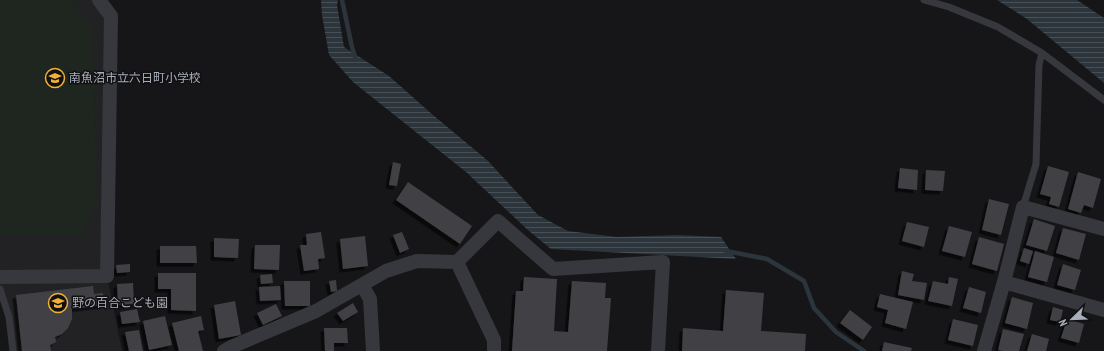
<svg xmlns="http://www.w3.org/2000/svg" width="1104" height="351" font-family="'PT Sans Narrow','Noto Sans JP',sans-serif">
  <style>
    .built { fill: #222225 }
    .garden { fill: #1e261f }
    .water { fill: url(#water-rules) }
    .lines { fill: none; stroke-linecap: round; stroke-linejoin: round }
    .stream { stroke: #2c353c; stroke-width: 4.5 }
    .building { fill: #404145; filter: url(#shadow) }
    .service { stroke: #37383d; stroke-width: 7 }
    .minor { stroke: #37383d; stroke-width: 14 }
    .labels { text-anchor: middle; stroke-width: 3; stroke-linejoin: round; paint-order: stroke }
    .poi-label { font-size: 12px; fill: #a8adb8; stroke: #111113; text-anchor: start }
  </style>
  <defs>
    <pattern id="water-rules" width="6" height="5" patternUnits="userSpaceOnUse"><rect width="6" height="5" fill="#2c353c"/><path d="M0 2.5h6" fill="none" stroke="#485056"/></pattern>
    <filter id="shadow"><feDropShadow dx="-3.5" dy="3.5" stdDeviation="0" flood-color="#0009"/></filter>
  </defs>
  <rect width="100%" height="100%" fill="#161618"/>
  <path class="built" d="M 0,0 L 99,0 L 111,16 L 107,276 L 122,351 L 13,351 L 0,289 Z"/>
  <path class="garden" d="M 0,0 L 72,0 L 93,25 L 97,205 L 81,235 L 0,236 Z"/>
  <path class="water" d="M 321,0 L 338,0 L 337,5 L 344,47 L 389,76 L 433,115 L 487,160 L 538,215 L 568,231 L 617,237 L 678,235 L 721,237 L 736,259 L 551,249 L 529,231 L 466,172 L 353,82 L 329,55 L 322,15 Z
    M 997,0 L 1077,0 L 1104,18 L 1104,83 L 1027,19 Z"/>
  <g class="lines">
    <path class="stream" d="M 342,0 L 352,47 L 356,60
      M 726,251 L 767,259 L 804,281 L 814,308 L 836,332 L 864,351"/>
  </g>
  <path class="building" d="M 393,162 L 401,164 L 397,186 L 389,185 Z
    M 1048,166 L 1069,172 L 1059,207 L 1049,204 L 1051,197 L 1040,194 Z
    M 900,168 L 918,170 L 917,190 L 898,188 Z
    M 926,170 L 945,171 L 943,191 L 925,190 Z
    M 1078,172 L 1101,179 L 1093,208 L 1084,205 L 1081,213 L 1068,209 Z
    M 408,182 L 472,226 L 460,244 L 396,200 Z
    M 989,199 L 1009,204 L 1001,235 L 982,230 Z
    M 1034,219 L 1055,226 L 1047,251 L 1026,245 Z
    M 907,222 L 929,227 L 924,247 L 902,241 Z
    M 949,226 L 972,232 L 965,257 L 942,251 Z
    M 1063,228 L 1086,234 L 1079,260 L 1056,253 Z
    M 321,232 L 325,258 L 318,259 L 319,269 L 304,271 L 300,245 L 307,245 L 306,234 Z
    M 402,232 L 409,249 L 400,253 L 393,235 Z
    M 365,236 L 368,266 L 343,269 L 340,239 Z
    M 979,237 L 1004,244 L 997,271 L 972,264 Z
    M 214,238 L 239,239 L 238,258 L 214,257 Z
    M 255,245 L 280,245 L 279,270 L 254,269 Z
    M 160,246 L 196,246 L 197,263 L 160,263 Z
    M 1024,248 L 1033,251 L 1029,264 L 1020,261 Z
    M 1035,251 L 1054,257 L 1047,282 L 1028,277 Z
    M 130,264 L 130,272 L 117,273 L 116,265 Z
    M 1063,264 L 1081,270 L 1075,290 L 1057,285 Z
    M 902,271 L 914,274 L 912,281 L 927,283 L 924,300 L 898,295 Z
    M 158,273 L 196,273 L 196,311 L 171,310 L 171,289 L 158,289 Z
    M 272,274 L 273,283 L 261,284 L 260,275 Z
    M 524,277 L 557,279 L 554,331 L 568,332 L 572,281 L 606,283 L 605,298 L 611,298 L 607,351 L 512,351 L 516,291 L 523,291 Z
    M 949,277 L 958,279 L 952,306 L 928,301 L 933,281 L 948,284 Z
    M 336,280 L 337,291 L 331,292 L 329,281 Z
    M 284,281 L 310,281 L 310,306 L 285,306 Z
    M 133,283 L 134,304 L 118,305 L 117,284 Z
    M 93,286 L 94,294 L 103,293 L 104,305 L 72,309 L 72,319 L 68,328 L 62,334 L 55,337 L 56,342 L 50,345 L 51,351 L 22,351 L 16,295 Z
    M 280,286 L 281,300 L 260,301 L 259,287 Z
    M 969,287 L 986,292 L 981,313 L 963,308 Z
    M 726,290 L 764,293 L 761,331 L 806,334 L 805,351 L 682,351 L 683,328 L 723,331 Z
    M 880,294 L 913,302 L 906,329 L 885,323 L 888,310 L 877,307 Z
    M 1012,297 L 1033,303 L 1027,329 L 1005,323 Z
    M 235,301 L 241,335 L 219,339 L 214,305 Z
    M 353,303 L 358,312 L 343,321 L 337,313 Z
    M 276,304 L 282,316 L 263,325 L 257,313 Z
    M 1053,307 L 1063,310 L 1060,322 L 1050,320 Z
    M 137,309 L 140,322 L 122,324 L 120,312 Z
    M 850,310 L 872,327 L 863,340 L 840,323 Z
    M 165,316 L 172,345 L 149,350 L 143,321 Z
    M 201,316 L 204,330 L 198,331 L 203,351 L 179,351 L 172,323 Z
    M 953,319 L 978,325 L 973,346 L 948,340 Z
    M 1067,319 L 1084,324 L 1079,343 L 1061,338 Z
    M 324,328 L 347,328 L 348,343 L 334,343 L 334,351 L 325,351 Z
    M 1003,329 L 1024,334 L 1019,351 L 1003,351 L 998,350 Z
    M 139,330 L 143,351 L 129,351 L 125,332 Z
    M 1032,334 L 1049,339 L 1046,351 L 1027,351 Z
    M 884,342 L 912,348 L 911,351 L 882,351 Z"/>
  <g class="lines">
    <path class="service" d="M 924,0 L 949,7 L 998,27 L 1042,53 L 1039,65 L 1036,164 L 1023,207
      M 1042,53 L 1104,100
      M 0,289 L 9,317 L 13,351"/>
    <path class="minor" d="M 0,277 L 107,276 L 111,16 L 99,0
      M 1004,282 L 1104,310
      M 362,285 L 370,299 L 373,351
      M 224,351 L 231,347 L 316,311 L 386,271 L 417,261 L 457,262
      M 494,351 L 494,340 L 457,262 L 498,221 L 553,269 L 663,262 L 658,351
      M 984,351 L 1004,282 L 1023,207 L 1104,229"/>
  </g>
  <defs>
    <symbol id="school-ring" viewBox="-11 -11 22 22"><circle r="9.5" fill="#111113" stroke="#f2b134" stroke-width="1.5"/><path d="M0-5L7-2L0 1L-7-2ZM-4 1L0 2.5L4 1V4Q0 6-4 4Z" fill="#f2b134"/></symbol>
  </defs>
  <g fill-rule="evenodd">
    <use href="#school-ring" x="44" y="67" width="22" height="22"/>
    <use href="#school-ring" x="47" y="292" width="22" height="22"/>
  </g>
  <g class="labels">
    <g class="poi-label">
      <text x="69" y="82">南魚沼市立六日町小学校</text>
      <text x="72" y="307">野の百合こども園</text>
    </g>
  </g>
  <g transform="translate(1072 319) rotate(247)" stroke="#111113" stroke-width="3" paint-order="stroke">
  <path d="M0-3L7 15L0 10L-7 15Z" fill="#a8adb8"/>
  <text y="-6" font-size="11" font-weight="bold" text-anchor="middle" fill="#a8adb8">N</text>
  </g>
</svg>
